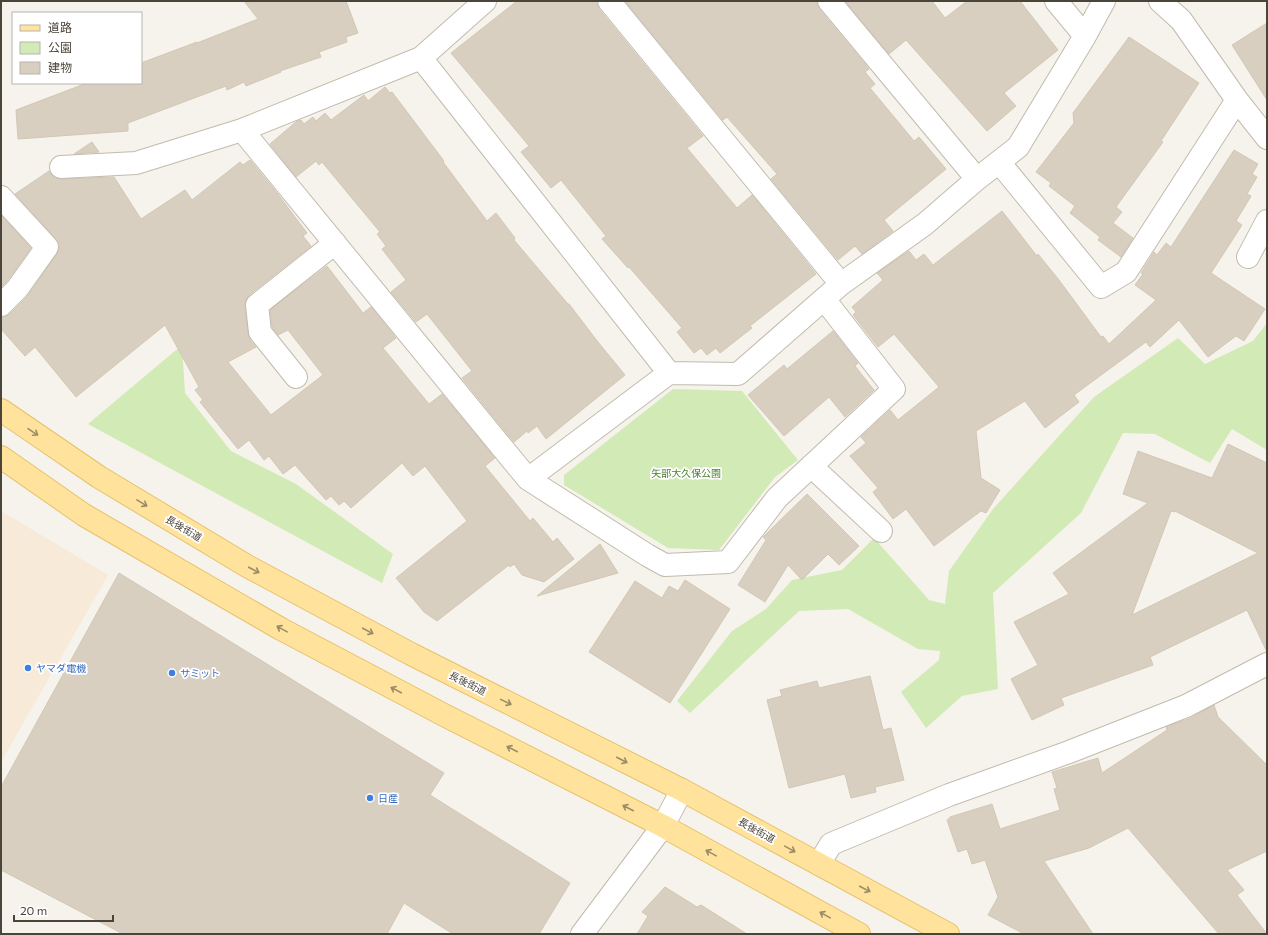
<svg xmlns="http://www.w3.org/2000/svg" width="1268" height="935" font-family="Commissioner,'Noto Sans JP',sans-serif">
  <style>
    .commercial { fill: #f7ead8 }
    .green { fill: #d2eab5 }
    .building { fill: #d8cfc1; stroke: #d3c7b4; fill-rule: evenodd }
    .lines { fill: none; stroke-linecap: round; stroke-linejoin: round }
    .minor-casing { stroke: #c2bbae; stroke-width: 24 }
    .major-casing { stroke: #e6c16a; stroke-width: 24 }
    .minor { stroke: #fff; stroke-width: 22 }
    .major { stroke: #ffe39c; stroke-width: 22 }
    .oneway { stroke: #9c8c66 }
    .shop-dot { fill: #3f7fe0; stroke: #fff; stroke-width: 1.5 }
    .labels { text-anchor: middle; stroke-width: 3.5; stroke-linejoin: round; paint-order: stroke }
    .park-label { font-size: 10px; fill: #4a7f2a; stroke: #fff }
    .street-label { font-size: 10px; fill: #4b4439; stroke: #fff }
    .shop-label { font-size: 10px; fill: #366cbe; stroke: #fff; text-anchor: start }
  </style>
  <rect width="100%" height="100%" fill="#f6f3ec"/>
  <path class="commercial" d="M 1,511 L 108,575 L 1,762 Z"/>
  <path class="green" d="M 1267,323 L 1267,450 L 1232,429 L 1210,463 L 1155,434 L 1123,433 L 1081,513 L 993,593 L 998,689 L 962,696 L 926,728 L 901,692 L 939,660 L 940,651 L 918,649 L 848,609 L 799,611 L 690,713 L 677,701 L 732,631 L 766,609 L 792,580 L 842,570 L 874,538 L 929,600 L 945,604 L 949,571 L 993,509 L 1094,397 L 1178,338 L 1205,364 L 1253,341 Z
    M 182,345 L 185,393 L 231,451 L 296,484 L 393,554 L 382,583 L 88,424 Z
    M 673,389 L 742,391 L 798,460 L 775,477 L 719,550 L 668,548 L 564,485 L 564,475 Z"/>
  <path class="building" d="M 244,1 L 346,1 L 358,33 L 346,37 L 347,42 L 319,52 L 321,57 L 280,71 L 281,72 L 246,86 L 244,82 L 227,90 L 226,86 L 128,123 L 128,131 L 18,139 L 16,110 L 87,83 L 141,83 L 141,63 L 197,42 L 197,43 L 258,19 Z
    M 517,1 L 597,1 L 599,9 L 703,136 L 687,148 L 737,208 L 752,195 L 816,274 L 750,326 L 752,328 L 720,353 L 716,348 L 707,355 L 701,348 L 694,353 L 677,332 L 682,328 L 629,267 L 628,268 L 602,239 L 606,236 L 561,180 L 551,188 L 521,152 L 529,146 L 451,53 Z
    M 625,1 L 817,1 L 819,9 L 869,69 L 865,72 L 875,84 L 870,88 L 914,141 L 919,137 L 946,169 L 884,220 L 893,231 L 862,254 L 855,246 L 838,260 L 771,179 L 777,174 L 727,117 L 723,120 Z
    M 845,1 L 932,1 L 945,18 L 967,1 L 1020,1 L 1058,50 L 1004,93 L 1016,106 L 987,131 L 906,40 L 889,54 Z
    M 1267,23 L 1267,100 L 1232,45 Z
    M 1129,37 L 1199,83 L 1161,141 L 1163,142 L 1116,207 L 1122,212 L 1113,223 L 1133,238 L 1121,257 L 1098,240 L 1100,237 L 1070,213 L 1075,206 L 1049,186 L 1051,183 L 1036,172 L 1074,123 L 1073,113 Z
    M 385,87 L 390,93 L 392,92 L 444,161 L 443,162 L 487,221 L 496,213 L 515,238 L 514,240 L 568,304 L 569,304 L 598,342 L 625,375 L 546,439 L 537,426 L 528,433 L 527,431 L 514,442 L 462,378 L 472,371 L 427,314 L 416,322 L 391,292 L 406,280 L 382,249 L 386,246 L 377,234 L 380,232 L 322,162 L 319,165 L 316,161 L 296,177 L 270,144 L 297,121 L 301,120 L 304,124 L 313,117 L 316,121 L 325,113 L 331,120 L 364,95 L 368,101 Z
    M 92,142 L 99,152 L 74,154 Z
    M 1234,150 L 1258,164 L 1252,174 L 1257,177 L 1247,194 L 1251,196 L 1236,221 L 1242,225 L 1211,273 L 1265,309 L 1244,341 L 1236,336 L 1208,357 L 1179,320 L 1150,347 L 1146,342 L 1074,395 L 1079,402 L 1045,428 L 1025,401 L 976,431 L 981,478 L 1000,490 L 986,513 L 981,511 L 934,546 L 906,509 L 893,519 L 873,492 L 878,488 L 850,456 L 866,443 L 861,437 L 890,410 L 898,420 L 939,387 L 894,334 L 878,347 L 853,315 L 856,312 L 852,307 L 883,280 L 877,273 L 909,251 L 916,260 L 924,254 L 933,265 L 1002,211 L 1037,256 L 1038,254 L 1059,280 L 1101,337 L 1103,336 L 1109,344 L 1156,300 L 1135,285 L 1143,274 L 1141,273 L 1154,252 L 1157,255 L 1166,243 L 1171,247 Z
    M 250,160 L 277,193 L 307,233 L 303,236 L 311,246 L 249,295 L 246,300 L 245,306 L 248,333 L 250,340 L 256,347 L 228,362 L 271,415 L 323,375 L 288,330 L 278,335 L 272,327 L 270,310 L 327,266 L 363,313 L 371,307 L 396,338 L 383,348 L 429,404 L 442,394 L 495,458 L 485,466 L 530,521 L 533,518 L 553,542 L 557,538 L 574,559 L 544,582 L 522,575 L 514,564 L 510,567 L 509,565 L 437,621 L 424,612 L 396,578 L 467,521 L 425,466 L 413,476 L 402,463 L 351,508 L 344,501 L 339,505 L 331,496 L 326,500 L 295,465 L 283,474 L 269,456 L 264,460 L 249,440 L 238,449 L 200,402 L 203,400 L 195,390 L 199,387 L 165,325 L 76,397 L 35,347 L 25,356 L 1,329 L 1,317 L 5,317 L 10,314 L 26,298 L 57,254 L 59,249 L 59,243 L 56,239 L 15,194 L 49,171 L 51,174 L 55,178 L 61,179 L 114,177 L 141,219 L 185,190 L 192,200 L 240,162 L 243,165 Z
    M 1,215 L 31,248 L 7,281 L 1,287 Z
    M 833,331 L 858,363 L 855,366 L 874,390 L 845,417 L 829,397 L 784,436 L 748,395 L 784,365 L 787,369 Z
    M 1228,444 L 1267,463 L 1267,652 L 1247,610 L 1150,657 L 1153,665 L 1061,698 L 1064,705 L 1032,720 L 1011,679 L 1038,665 L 1014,622 L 1069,594 L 1053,573 L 1148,503 L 1123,494 L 1138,451 L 1212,478 ZM 1171,511 L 1175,512 L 1175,511 L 1258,553 L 1132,615 Z
    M 807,494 L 859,546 L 839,565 L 828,554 L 802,580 L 788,565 L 765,602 L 738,585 L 766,540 L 763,537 Z
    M 600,544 L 618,573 L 537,596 Z
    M 119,573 L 444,773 L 430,795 L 570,883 L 539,934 L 453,934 L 404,903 L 387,934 L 123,934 L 1,870 L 1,787 Z
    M 685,580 L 730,609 L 670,703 L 589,652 L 635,581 L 662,598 L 669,586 L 678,591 Z
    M 870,676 L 883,730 L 891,728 L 904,780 L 875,787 L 876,792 L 851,798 L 845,774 L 789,788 L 767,700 L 782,696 L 780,690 L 817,681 L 819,688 Z
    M 1214,705 L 1218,717 L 1267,765 L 1267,851 L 1227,870 L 1244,890 L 1237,895 L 1267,934 L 1219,934 L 1128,828 L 1089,848 L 1044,861 L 1093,934 L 1024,934 L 988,915 L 998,897 L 985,860 L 972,864 L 967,849 L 958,852 L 947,820 L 950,818 L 950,817 L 992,804 L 1000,829 L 1060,810 L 1054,789 L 1057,788 L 1052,772 L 1098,758 L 1102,773 L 1167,730 L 1166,727 L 1191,718 Z
    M 665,887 L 697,907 L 701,905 L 747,934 L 637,934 L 648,916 L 642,912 Z"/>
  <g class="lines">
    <defs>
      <path id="minor" d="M 609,1 L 841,284
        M 829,1 L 977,179
        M 1056,1 L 1085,36
        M 421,58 L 669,373 L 738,374 L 841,284 L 925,224 L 977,179 L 1018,147 L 1085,36 L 1104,1
        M 1237,100 L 1267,138
        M 242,130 L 528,479 L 669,373
        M 999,162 L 1101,287 L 1126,272 L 1237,100 L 1181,20 L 1160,1
        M 61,167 L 136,163 L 242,130 L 421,58 L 485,1
        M 1,197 L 47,247 L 17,289 L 1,305
        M 1248,257 L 1267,221
        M 296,377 L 260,332 L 257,305 L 335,243
        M 811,466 L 881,531
        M 528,479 L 647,555 L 665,565 L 728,562 L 777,498 L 894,389 L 824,299
        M 819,864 L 831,844 L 949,795 L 1069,752 L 1186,706 L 1267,664
        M 582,934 L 663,826 L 682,790"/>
      <path id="major" d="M 1,410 L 99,477 L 247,566 L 411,654 L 682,790 L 948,934
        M 1,457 L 84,515 L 281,629 L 444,715 L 663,826 L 859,934"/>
    </defs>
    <use href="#minor" class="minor-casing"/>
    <use href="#major" class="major-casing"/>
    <use href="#minor" class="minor"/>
    <use href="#major" class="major"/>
  </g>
  <defs><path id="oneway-shaft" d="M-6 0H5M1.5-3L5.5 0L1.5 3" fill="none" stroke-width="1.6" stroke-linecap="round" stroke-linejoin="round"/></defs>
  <g class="oneway">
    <use href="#oneway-shaft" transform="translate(33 432) rotate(34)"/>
    <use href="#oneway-shaft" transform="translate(142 503) rotate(31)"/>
    <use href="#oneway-shaft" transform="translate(254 570) rotate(28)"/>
    <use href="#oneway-shaft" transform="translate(282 629) rotate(-151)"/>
    <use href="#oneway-shaft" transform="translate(368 631) rotate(28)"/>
    <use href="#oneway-shaft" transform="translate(396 690) rotate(-152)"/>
    <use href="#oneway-shaft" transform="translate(506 702) rotate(26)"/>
    <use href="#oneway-shaft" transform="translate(512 749) rotate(-153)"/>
    <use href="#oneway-shaft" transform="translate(622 760) rotate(27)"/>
    <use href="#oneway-shaft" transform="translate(628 808) rotate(-153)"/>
    <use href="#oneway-shaft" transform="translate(790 849) rotate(29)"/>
    <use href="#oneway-shaft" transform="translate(711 853) rotate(-151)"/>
    <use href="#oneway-shaft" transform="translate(865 889) rotate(28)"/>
    <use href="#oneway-shaft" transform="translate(825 915) rotate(-151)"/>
  </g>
  <g class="shop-dot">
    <circle cx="28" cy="668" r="4"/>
    <circle cx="172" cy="673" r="4"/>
    <circle cx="370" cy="798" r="4"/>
  </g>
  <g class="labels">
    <g class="park-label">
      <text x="686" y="477">矢部大久保公園</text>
    </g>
    <g class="street-label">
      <text transform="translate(184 528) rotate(31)" y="4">長後街道</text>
      <text transform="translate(468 683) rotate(27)" y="4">長後街道</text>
      <text transform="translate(757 830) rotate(29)" y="4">長後街道</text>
    </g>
    <g class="shop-label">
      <text x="36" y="672">ヤマダ電機</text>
      <text x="180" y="677">サミット</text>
      <text x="378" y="802">日産</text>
    </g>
  </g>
  <rect width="1268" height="935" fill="none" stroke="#4b4439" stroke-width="4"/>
  <rect x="12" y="12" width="130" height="72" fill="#ffffff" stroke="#b7b4b0"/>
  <rect x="20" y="25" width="20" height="6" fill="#ffe39c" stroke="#b7b4b0"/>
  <text x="48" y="32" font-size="12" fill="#4b4439">道路</text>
  <rect x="20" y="42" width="20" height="12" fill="#d2eab5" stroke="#b7b4b0"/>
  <text x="48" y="52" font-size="12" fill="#4b4439">公園</text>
  <rect x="20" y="62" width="20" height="12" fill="#d8cfc1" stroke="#b7b4b0"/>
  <text x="48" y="72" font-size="12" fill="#4b4439">建物</text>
  <path d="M14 915v6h99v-6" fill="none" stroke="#4b4439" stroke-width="2"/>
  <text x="20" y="915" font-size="12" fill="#4b4439" stroke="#ffffff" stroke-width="3" paint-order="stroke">20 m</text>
</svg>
